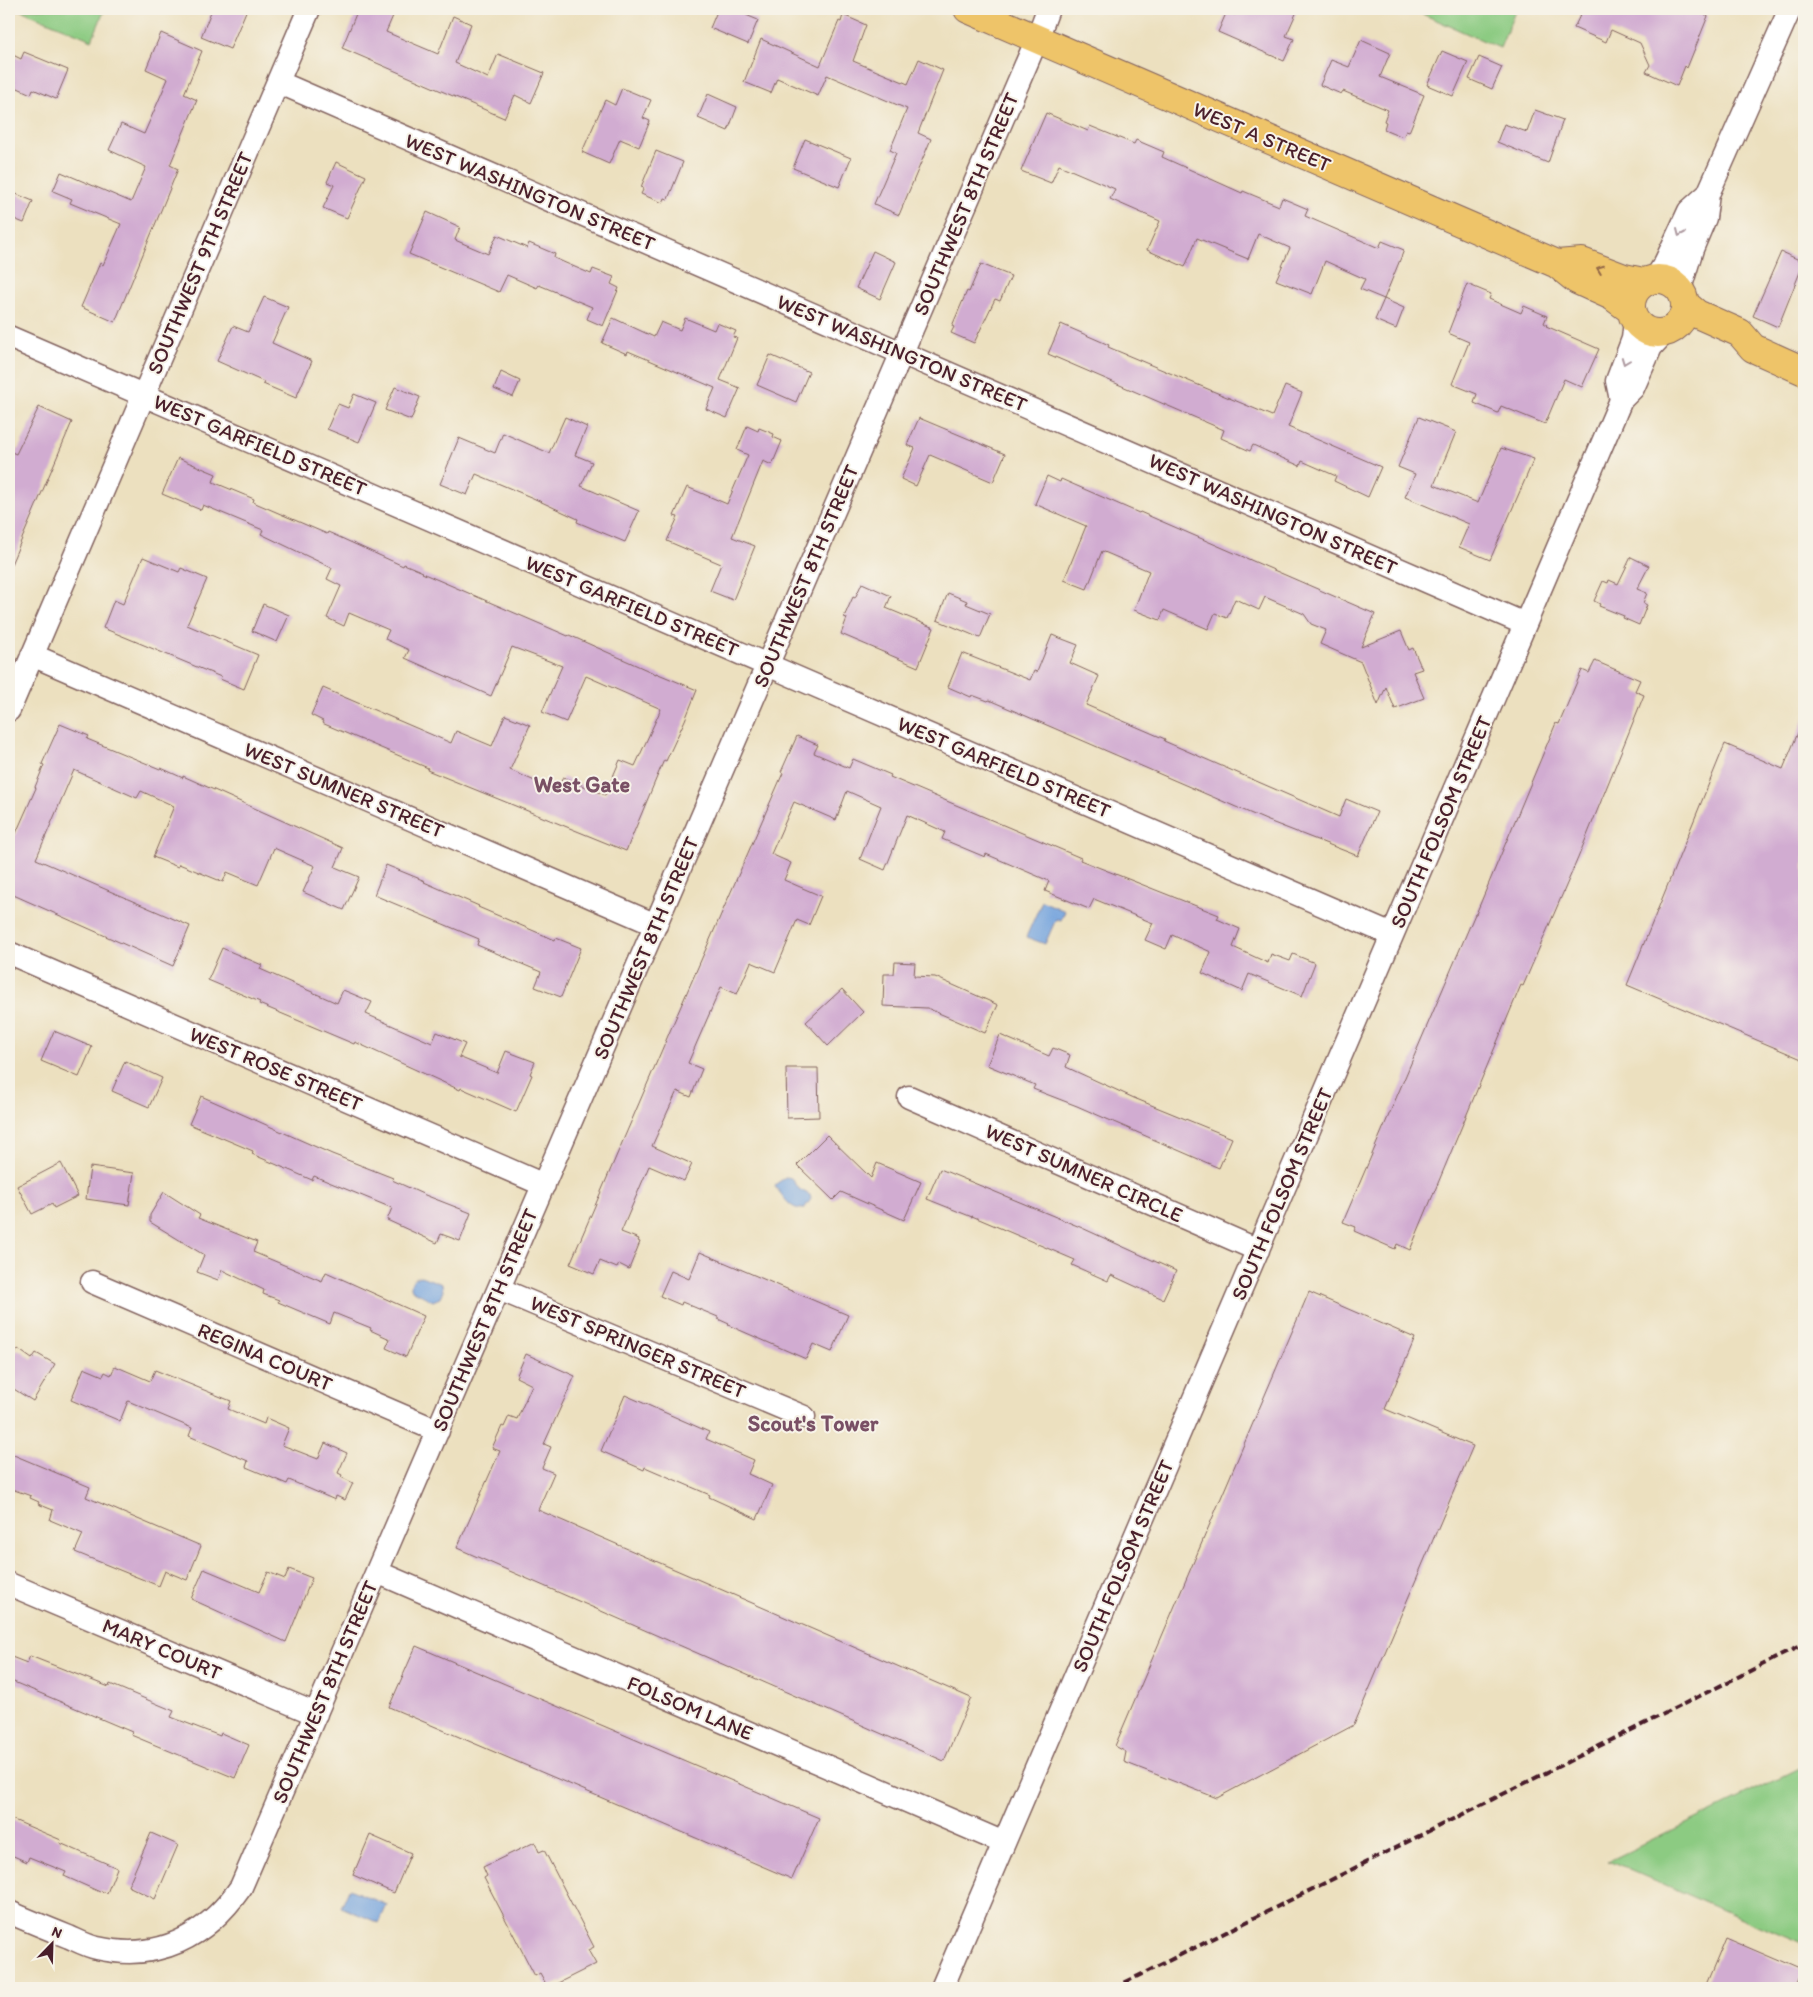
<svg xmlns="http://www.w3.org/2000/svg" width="1813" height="1997" font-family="Itim,sans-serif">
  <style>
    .green { fill: #8ccb82; stroke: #6b7556 }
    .water { fill: #73a3dd; stroke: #5e6184 }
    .building { fill: #d1acd1 }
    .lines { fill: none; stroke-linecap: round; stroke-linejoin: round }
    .minor-casing { stroke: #83635f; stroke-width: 25 }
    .major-casing { stroke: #83635f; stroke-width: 30 }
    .minor { stroke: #fff; stroke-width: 22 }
    .major { stroke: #eec469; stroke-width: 28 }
    .rail { stroke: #4a1f2b; stroke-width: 4; stroke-dasharray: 8 4; stroke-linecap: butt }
    .oneway { stroke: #ae9aa0 }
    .oneway2 { stroke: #946947 }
    .labels { text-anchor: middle; stroke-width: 4; stroke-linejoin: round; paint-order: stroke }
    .street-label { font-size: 21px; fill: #4a1f2b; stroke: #f7f3e8 }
    .neighbourhood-label { font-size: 22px; font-weight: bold; fill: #795065; stroke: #f7f3e8 }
  </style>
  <rect width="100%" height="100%" fill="#f7f3e8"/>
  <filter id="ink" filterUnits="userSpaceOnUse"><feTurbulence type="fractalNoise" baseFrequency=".02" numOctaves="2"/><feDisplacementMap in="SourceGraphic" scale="10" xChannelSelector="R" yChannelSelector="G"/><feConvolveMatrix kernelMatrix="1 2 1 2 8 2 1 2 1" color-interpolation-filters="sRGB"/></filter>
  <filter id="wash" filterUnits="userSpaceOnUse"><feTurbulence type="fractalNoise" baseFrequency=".0096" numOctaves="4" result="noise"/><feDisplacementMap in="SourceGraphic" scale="20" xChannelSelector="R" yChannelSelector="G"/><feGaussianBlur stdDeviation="1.12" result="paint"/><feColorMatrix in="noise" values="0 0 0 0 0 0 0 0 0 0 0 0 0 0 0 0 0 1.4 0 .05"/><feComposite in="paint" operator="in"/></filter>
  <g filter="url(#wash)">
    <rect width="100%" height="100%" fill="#ece0bf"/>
    <path class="green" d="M 18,9 L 105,9 L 92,40 Z
      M 1411,9 L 1516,9 L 1500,48 Z
      M 1804,1766 L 1804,1945 L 1609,1861 Z"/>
    <path class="water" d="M 1042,901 L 1065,911 L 1061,920 L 1056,919 L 1045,944 L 1026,937 Z
      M 787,1177 L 791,1178 L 799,1189 L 810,1195 L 811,1199 L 804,1209 C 789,1210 785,1197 775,1187 L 777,1183 Z
      M 421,1276 L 442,1284 L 443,1291 L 440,1298 L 433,1301 L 412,1290 L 411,1287 C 411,1280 415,1277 421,1276 Z
      M 349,1889 L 387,1905 L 379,1923 L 341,1907 Z"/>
    <g id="blocks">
      <path class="building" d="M 212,9 L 247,9 L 230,49 L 201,37 Z
        M 358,9 L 396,9 L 386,32 L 438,54 L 453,16 L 471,24 L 455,63 L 488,78 L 498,54 L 544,73 L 531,103 L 515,95 L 504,118 L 342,48 Z
        M 718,9 L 748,9 L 746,15 L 758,20 L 748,44 L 710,28 Z
        M 1238,9 L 1298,9 L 1286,36 L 1294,39 L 1284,61 L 1218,32 L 1227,11 L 1235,15 Z
        M 1583,9 L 1692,9 L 1708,16 L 1687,68 L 1685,66 L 1677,86 L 1646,72 L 1650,65 L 1640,43 L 1611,30 L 1606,42 L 1574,28 Z
        M 843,15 L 866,25 L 853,61 L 908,84 L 919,59 L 943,70 L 918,133 L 931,139 L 899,215 L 874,204 L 896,153 L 890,150 L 907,109 L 827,75 L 818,96 L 777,78 L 771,93 L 744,82 L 761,39 L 820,66 L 839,21 L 841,22 Z
        M 161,33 L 202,51 L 184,94 L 197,100 L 170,165 L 178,169 L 115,322 L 81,307 L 100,263 L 103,265 L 121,224 L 70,203 L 72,199 L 53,191 L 61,172 L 131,202 L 146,167 L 109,150 L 121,124 L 144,134 L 168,79 L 146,69 Z
        M 1361,40 L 1390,53 L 1380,77 L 1424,95 L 1409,132 L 1406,131 L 1403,137 L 1384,129 L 1386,122 L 1384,121 L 1388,110 L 1343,91 L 1341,94 L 1320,85 L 1331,60 L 1349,67 Z
        M 1442,51 L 1468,62 L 1453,96 L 1427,85 Z
        M 24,52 L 68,70 L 56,99 L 33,89 L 31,94 L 9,84 L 9,53 L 21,59 Z
        M 1479,57 L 1502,67 L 1492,89 L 1469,79 Z
        M 622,88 L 651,100 L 643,118 L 650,121 L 639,147 L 620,139 L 609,164 L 582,152 L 605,100 L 615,105 Z
        M 708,94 L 737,107 L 728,131 L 698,118 Z
        M 1535,110 L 1563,120 L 1548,163 L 1497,142 L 1504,124 L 1527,132 Z
        M 1046,113 L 1088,131 L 1090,126 L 1134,144 L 1136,140 L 1164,152 L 1162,157 L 1242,193 L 1243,191 L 1279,206 L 1282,198 L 1308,209 L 1305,216 L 1379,248 L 1382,241 L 1404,250 L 1384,299 L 1404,308 L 1396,329 L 1375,320 L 1384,299 L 1360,289 L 1365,279 L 1325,261 L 1312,294 L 1276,280 L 1290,248 L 1258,234 L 1248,259 L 1197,238 L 1185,267 L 1147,250 L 1160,221 L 1110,199 L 1115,189 L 1059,165 L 1051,183 L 1021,171 Z
        M 805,139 L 851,158 L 839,187 L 793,168 Z
        M 656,151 L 683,162 L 668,199 L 665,198 L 663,203 L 641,194 L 644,188 L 641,187 Z
        M 336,162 L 366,176 L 347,218 L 323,208 L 334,185 L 327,182 Z
        M 9,191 L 33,201 L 24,223 L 9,217 Z
        M 427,212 L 460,227 L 455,240 L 488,254 L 497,235 L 527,248 L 529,243 L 555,254 L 554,258 L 591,274 L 593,269 L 614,277 L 611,284 L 619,288 L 603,326 L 587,319 L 592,307 L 539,285 L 537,288 L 507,275 L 499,292 L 409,254 Z
        M 873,251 L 896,262 L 880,299 L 856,288 Z
        M 1781,252 L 1804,262 L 1778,327 L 1753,316 Z
        M 981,264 L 1011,276 L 1000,301 L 995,299 L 974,343 L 951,333 L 954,327 L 952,326 L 967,291 L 969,292 Z
        M 1467,284 L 1491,294 L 1489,299 L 1521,313 L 1524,306 L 1547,316 L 1544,323 L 1547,325 L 1546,326 L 1599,349 L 1582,387 L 1564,379 L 1545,424 L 1501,406 L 1498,413 L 1474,403 L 1477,394 L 1452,384 L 1469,342 L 1448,333 Z
        M 264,297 L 288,307 L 272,343 L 312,361 L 296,398 L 263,384 L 264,382 L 217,361 L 233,326 L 248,332 Z
        M 613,318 L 654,337 L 661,322 L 680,330 L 685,318 L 714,330 L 717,323 L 736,331 L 733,337 L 737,338 L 720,380 L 740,388 L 727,418 L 706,409 L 715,388 L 628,351 L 627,354 L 602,343 Z
        M 1061,324 L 1109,345 L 1108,347 L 1272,416 L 1285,386 L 1302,393 L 1288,427 L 1381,467 L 1368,497 L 1334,481 L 1336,476 L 1302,461 L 1300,466 L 1253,445 L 1250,451 L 1221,438 L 1224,430 L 1048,354 Z
        M 770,355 L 809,372 L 796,402 L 757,385 Z
        M 501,372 L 520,381 L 513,397 L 494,389 Z
        M 395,387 L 420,397 L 411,420 L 385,410 Z
        M 354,394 L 376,403 L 359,442 L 327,429 L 338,404 L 348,408 Z
        M 39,407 L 72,422 L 9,569 L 9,451 L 16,454 Z
        M 565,417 L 587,427 L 575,455 L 592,462 L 581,486 L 639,511 L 625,542 L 577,522 L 578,519 L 533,498 L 476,474 L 467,495 L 440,484 L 459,438 L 495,453 L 503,433 L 549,453 Z
        M 1419,417 L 1456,432 L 1434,485 L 1478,503 L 1501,448 L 1534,459 L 1490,560 L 1459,547 L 1469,524 L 1405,497 L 1415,474 L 1398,467 Z
        M 919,418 L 1005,454 L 993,482 L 930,455 L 916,486 L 901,479 L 915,448 L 907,445 Z
        M 747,426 L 758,431 L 759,428 L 774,434 L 773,437 L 782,441 L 772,465 L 763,461 L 732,537 L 755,546 L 733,600 L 710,591 L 721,564 L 667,541 L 678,517 L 674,516 L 687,487 L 727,504 L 748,455 L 737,450 Z
        M 178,458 L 216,474 L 213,482 L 254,499 L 253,502 L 327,534 L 328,532 L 403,566 L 404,564 L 423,572 L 422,573 L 568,636 L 569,635 L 656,674 L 656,673 L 697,690 L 685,720 L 666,761 L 664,760 L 626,851 L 427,770 L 428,768 L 322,723 L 323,721 L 311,715 L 323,688 L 451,743 L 456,731 L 492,746 L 505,715 L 530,725 L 510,770 L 557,791 L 563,777 L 605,795 L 620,760 L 635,766 L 661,709 L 586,676 L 566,722 L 542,712 L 562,666 L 512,647 L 491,696 L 405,658 L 409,650 L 385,639 L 389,630 L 349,613 L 344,626 L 327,618 L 341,586 L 327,579 L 332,568 L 261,534 L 263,530 L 203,505 L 201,510 L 162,494 Z
        M 1047,476 L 1060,482 L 1061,479 L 1139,513 L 1140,512 L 1375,614 L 1361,647 L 1401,631 L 1409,650 L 1413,648 L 1422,669 L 1413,672 L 1424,698 L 1395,709 L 1386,687 L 1378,705 L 1361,662 L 1320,644 L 1326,630 L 1311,624 L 1304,614 L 1265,597 L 1259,610 L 1235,599 L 1227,618 L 1215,613 L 1208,629 L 1164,610 L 1160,620 L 1134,610 L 1149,571 L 1102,551 L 1087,589 L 1064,580 L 1086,526 L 1035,504 Z
        M 143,557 L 179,572 L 181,568 L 207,579 L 187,625 L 258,655 L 244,689 L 220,679 L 221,677 L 103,628 L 114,600 L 123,604 Z
        M 1631,557 L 1649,566 L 1637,589 L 1647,593 L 1643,603 L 1647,605 L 1639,625 L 1623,618 L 1624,616 L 1599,606 L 1600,604 L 1594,601 L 1603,581 L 1608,583 L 1609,580 L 1618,584 Z
        M 862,583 L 891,596 L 886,608 L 934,628 L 918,667 L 841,634 L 847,618 L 844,617 L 853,597 L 855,598 Z
        M 948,593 L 967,601 L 966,604 L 990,614 L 980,638 L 937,620 Z
        M 263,604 L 289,615 L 277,642 L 252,631 Z
        M 1052,635 L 1078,645 L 1070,663 L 1099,676 L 1086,705 L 1165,739 L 1164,741 L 1339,817 L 1346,799 L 1377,812 L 1358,856 L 1266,820 L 989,700 L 988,701 L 972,695 L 971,697 L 948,687 L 962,653 L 1030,680 L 1034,671 L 1037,672 Z
        M 1595,661 L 1640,680 L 1635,691 L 1644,695 L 1578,858 L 1523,986 L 1521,985 L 1410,1250 L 1397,1244 L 1395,1249 L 1354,1231 L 1356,1227 L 1343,1222 L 1475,914 L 1476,914 L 1556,723 L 1559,724 L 1582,670 L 1589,673 Z
        M 1804,718 L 1804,1060 L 1627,985 L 1725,744 L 1783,769 Z
        M 60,724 L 89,736 L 87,739 L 160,769 L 161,768 L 183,778 L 183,776 L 343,848 L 335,867 L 359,877 L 344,910 L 303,892 L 315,866 L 274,848 L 258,885 L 227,872 L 223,882 L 179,864 L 178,867 L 153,857 L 174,806 L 141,791 L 137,798 L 74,770 L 36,859 L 190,926 L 173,966 L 9,893 L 9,849 L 36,788 L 35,787 L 44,765 L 42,764 Z
        M 797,736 L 818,745 L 814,753 L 849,768 L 853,759 L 891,775 L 890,777 L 1081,858 L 1080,860 L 1219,915 L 1217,919 L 1240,929 L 1233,947 L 1268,963 L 1271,954 L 1290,961 L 1293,954 L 1315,963 L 1302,996 L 1249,974 L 1242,991 L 1202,973 L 1211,952 L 1172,935 L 1166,949 L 1145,940 L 1153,923 L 1094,899 L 1089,909 L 1045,891 L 1049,881 L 986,854 L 985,857 L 942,839 L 945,832 L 907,815 L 885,870 L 860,859 L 881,806 L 847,791 L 836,820 L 794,802 L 771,854 L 791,863 L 784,880 L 821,896 L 809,925 L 797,920 L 775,972 L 751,962 L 737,994 L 721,987 L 688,1063 L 702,1069 L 691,1097 L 677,1091 L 652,1146 L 692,1164 L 684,1181 L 649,1166 L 621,1232 L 639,1239 L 638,1241 L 640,1242 L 629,1269 L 619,1264 L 617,1268 L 600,1261 L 594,1274 L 570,1264 L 670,1031 L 783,773 L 781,772 Z
        M 386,865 L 425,881 L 424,882 L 479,906 L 478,907 L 555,940 L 556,938 L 581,948 L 561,997 L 535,987 L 541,972 L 477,945 L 479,939 L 374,895 Z
        M 222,948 L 262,965 L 260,969 L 337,1003 L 343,990 L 372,1002 L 366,1014 L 432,1043 L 437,1032 L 465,1044 L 459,1057 L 497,1073 L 506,1051 L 535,1062 L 530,1074 L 532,1075 L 516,1112 L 461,1088 L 460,1090 L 355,1042 L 354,1044 L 259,1004 L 260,1002 L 208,980 Z
        M 895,962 L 915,963 L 914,976 L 935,977 L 998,1005 L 985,1033 L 927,1008 L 883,1006 L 884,974 L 894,974 Z
        M 842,989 L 863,1012 L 828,1046 L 806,1022 Z
        M 54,1031 L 92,1047 L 79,1077 L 41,1061 Z
        M 1000,1035 L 1049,1056 L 1053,1048 L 1070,1055 L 1066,1067 L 1134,1098 L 1232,1138 L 1219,1168 L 1077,1106 L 1033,1089 L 1035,1085 L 987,1065 Z
        M 125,1061 L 162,1078 L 149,1107 L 112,1091 Z
        M 786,1068 L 818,1068 L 819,1117 L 787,1118 Z
        M 201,1096 L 332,1154 L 393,1178 L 392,1180 L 425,1195 L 471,1213 L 460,1241 L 441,1234 L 437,1243 L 387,1220 L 392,1208 L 314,1176 L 312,1180 L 252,1154 L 253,1151 L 189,1124 Z
        M 827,1135 L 871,1178 L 877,1163 L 921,1182 L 904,1220 L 841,1192 L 833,1200 L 797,1165 Z
        M 61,1163 L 78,1196 L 54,1208 L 52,1204 L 32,1214 L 17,1186 Z
        M 90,1167 L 134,1173 L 129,1205 L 86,1199 Z
        M 940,1169 L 1080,1227 L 1176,1271 L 1163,1299 L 1111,1275 L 1108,1281 L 1072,1265 L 1075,1260 L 972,1216 L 972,1217 L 927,1199 Z
        M 164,1192 L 200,1215 L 198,1218 L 257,1242 L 253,1252 L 322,1281 L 326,1272 L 424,1316 L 406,1357 L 386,1348 L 390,1339 L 370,1330 L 371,1328 L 334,1313 L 330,1324 L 278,1302 L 279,1300 L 263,1294 L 264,1290 L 222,1270 L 218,1280 L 197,1272 L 204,1255 L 150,1222 L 150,1215 Z
        M 700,1252 L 848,1315 L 832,1352 L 813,1344 L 806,1359 L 728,1325 L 729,1324 L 718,1319 L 718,1317 L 682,1302 L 681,1305 L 660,1296 L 671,1271 L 689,1279 Z
        M 1309,1292 L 1415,1338 L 1385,1409 L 1473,1446 L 1354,1725 L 1217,1798 L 1124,1762 L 1126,1752 L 1115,1746 Z
        M 18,1349 L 32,1359 L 36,1353 L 55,1364 L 33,1401 L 9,1386 L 9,1364 Z
        M 526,1354 L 575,1376 L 544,1444 L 551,1447 L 542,1468 L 554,1473 L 538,1510 L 971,1698 L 944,1761 L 457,1548 L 500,1451 L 492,1448 L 502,1426 L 504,1427 L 509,1416 L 517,1419 L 532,1385 L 516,1377 Z
        M 115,1366 L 150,1381 L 155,1370 L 231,1401 L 228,1409 L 264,1424 L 266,1418 L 289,1428 L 282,1445 L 318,1459 L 325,1443 L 347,1453 L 338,1473 L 342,1475 L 341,1477 L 353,1483 L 345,1500 L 336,1496 L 335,1500 L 289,1480 L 287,1484 L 246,1467 L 248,1461 L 189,1436 L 192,1428 L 128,1401 L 120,1421 L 71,1400 L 84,1368 L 103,1376 L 105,1372 L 111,1375 Z
        M 625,1395 L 709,1432 L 706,1439 L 754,1460 L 748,1474 L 772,1485 L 757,1519 L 709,1497 L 710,1495 L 645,1467 L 644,1470 L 601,1451 Z
        M 9,1453 L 90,1487 L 86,1497 L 201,1546 L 187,1580 L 165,1571 L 159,1586 L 75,1552 L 83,1534 L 50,1520 L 53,1510 L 38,1504 L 39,1502 L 30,1498 L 31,1496 L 9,1488 Z
        M 204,1569 L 259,1592 L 268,1572 L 285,1579 L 289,1569 L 312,1578 L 286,1642 L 191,1599 Z
        M 416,1646 L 819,1818 L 792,1879 L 389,1707 Z
        M 9,1656 L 27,1663 L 30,1656 L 109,1687 L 110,1684 L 174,1711 L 171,1717 L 220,1736 L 221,1733 L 249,1745 L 235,1778 L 131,1735 L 132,1732 L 9,1680 Z
        M 9,1818 L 61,1840 L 60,1843 L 117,1868 L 107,1893 L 101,1891 L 100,1892 L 64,1876 L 66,1872 L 29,1857 L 27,1862 L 9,1854 Z
        M 151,1833 L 178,1845 L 155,1899 L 128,1886 Z
        M 370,1835 L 411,1853 L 394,1893 L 353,1875 Z
        M 535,1842 L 539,1852 L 544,1850 L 594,1947 L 588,1950 L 596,1964 L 548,1988 L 540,1973 L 535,1976 L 484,1878 L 487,1876 L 483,1867 Z
        M 1726,1938 L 1803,1971 L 1796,1988 L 1705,1988 Z"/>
    </g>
  </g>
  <g filter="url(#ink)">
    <use href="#blocks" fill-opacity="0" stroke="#83635f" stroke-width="1"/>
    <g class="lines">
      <defs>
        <path id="minor" d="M 278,82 L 1525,624
          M 1656,278 L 1665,263 L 1689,211 L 1708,194
          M 1680,289 L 1692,249 L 1705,218 L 1708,194 L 1790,9
          M 9,337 L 1392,935
          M 1621,400 L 1617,381 L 1633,339 L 1635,321
          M 32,655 L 656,925
          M 9,710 L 309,9
          M 9,953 L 544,1185
          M 909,1097 L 1258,1250
          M 92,1282 L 438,1431
          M 499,1289 L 804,1417
          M 377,1572 L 1004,1843
          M 9,1584 L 316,1714
          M 9,1912 C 29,1921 49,1929 69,1937 C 78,1941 87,1946 97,1948 C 158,1962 206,1937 241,1887 L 1037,39 L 1048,9
          M 942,1988 L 1621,400 L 1633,388 L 1651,347 L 1664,333"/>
        <path id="major" d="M 968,9 L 1557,264 L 1577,280 L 1612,296 L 1631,310
          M 1557,264 L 1582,262 L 1624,278 L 1643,282
          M1631 306a27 27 0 1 1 54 0a27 27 0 1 1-54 0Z
          M 1685,304 L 1697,314 L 1740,333 L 1753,348 L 1804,371"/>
      </defs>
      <use href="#minor" class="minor-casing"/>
      <use href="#major" class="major-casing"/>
      <use href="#minor" class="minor"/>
      <use href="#major" class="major"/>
      <path class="rail" d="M 1114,1988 L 1804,1644"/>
    </g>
    <defs><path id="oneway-chevron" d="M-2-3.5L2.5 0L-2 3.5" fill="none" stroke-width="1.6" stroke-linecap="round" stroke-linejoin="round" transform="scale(1.25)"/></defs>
    <g class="oneway">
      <use href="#oneway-chevron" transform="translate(1680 233) rotate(114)"/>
      <use href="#oneway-chevron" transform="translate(1625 361) rotate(111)"/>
    </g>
    <use class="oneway2" href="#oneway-chevron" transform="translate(1600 269) rotate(-159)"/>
  </g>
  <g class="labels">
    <g class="street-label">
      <text transform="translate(1262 137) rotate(23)" y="7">WEST A STREET</text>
      <text transform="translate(530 192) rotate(23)" y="7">WEST WASHINGTON STREET</text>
      <text transform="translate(966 204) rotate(-67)" y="7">SOUTHWEST 8TH STREET</text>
      <text transform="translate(200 263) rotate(-67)" y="7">SOUTHWEST 9TH STREET</text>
      <text transform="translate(902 353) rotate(23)" y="7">WEST WASHINGTON STREET</text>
      <text transform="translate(260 445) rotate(23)" y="7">WEST GARFIELD STREET</text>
      <text transform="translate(1273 514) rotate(24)" y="7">WEST WASHINGTON STREET</text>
      <text transform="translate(806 576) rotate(-67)" y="7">SOUTHWEST 8TH STREET</text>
      <text transform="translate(632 606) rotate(23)" y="7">WEST GARFIELD STREET</text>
      <text transform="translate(1004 767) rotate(23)" y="7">WEST GARFIELD STREET</text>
      <text transform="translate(344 790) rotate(23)" y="7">WEST SUMNER STREET</text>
      <text transform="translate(1441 822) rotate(-67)" y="7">SOUTH FOLSOM STREET</text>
      <text transform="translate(646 948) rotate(-67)" y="7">SOUTHWEST 8TH STREET</text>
      <text transform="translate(276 1069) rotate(23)" y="7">WEST ROSE STREET</text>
      <text transform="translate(1084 1173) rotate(24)" y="7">WEST SUMNER CIRCLE</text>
      <text transform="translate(1282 1194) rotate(-67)" y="7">SOUTH FOLSOM STREET</text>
      <text transform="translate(485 1320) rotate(-67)" y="7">SOUTHWEST 8TH STREET</text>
      <text transform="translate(638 1347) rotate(23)" y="7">WEST SPRINGER STREET</text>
      <text transform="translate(265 1357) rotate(23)" y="7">REGINA COURT</text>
      <text transform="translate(1123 1566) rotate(-67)" y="7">SOUTH FOLSOM STREET</text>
      <text transform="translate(162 1649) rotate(23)" y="7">MARY COURT</text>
      <text transform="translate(325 1692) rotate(-67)" y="7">SOUTHWEST 8TH STREET</text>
      <text transform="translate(690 1708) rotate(23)" y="7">FOLSOM LANE</text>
    </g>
    <g class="neighbourhood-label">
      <text x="582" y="792">West Gate</text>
      <text x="813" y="1431">Scout's Tower</text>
    </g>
  </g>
  <rect width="1813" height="1997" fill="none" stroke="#f7f3e8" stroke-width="30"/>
  <g transform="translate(52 1944) rotate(23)" stroke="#f7f3e8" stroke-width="4" paint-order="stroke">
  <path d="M0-4L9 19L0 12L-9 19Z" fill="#4a1f2b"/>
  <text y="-8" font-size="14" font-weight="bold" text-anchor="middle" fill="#4a1f2b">N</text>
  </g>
</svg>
